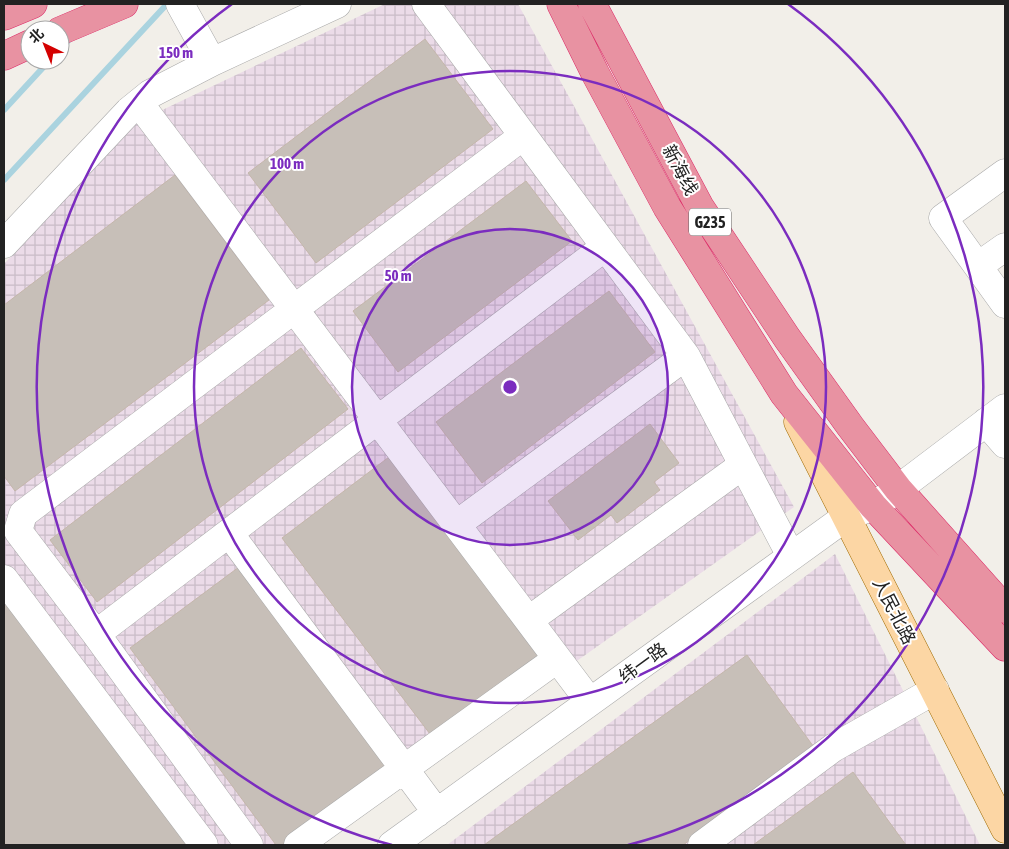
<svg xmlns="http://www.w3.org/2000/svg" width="1009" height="849" font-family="'Asap Condensed','Noto Sans SC',sans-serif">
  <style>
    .industrial { fill: url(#industrial-grid) }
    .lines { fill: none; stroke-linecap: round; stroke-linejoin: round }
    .stream { stroke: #aad3df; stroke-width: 6 }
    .building { fill: #c7bfb8; stroke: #c4b6ab }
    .minor-casing { stroke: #a9a9a9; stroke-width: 29 }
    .major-casing { stroke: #a06b00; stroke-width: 29 }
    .highway-casing { stroke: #dc2a67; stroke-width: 29 }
    .minor { stroke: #fff; stroke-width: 28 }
    .major { stroke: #fcd6a4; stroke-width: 28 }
    .highway { stroke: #e892a2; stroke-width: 28 }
    .ring { fill: none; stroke: #7b2cbf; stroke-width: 2.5 }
    .labels { text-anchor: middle; stroke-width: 4; stroke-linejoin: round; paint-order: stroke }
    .shield { fill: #fff; stroke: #646464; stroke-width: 1 }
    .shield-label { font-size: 16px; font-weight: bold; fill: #222 }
    .street-label { font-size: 18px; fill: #222; stroke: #fff }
    .centre { fill: #7b2cbf; stroke: #fff; stroke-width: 2.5 }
    .ring-label { font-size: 15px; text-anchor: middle; font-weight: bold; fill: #7b2cbf; stroke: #fff; stroke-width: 4; stroke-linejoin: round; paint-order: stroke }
  </style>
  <defs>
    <pattern id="industrial-grid" width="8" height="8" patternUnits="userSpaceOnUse" patternTransform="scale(1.25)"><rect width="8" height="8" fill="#ebdbe8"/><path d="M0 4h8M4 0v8" fill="none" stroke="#c9bcc7"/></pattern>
  </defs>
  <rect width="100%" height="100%" fill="#f2efe9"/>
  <path class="industrial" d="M 385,4 L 518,4 L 794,507 L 317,845 L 4,845 L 4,264 L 137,122 Z
    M 835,554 L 980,845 L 447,845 Z"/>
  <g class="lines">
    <path class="stream" d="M 60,49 L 71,38
      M 4,110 L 50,60
      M 4,180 L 167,4"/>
  </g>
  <path class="building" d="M 425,39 L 493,129 L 316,263 L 248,173 Z
    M 175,175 L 269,300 L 15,491 L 4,476 L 4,305 Z
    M 526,181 L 572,241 L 398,372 L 353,311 Z
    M 609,291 L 655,352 L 482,483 L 436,422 Z
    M 301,348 L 348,409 L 97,602 L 50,540 Z
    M 650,424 L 679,463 L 654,482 L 660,490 L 617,523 L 611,515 L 578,540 L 548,501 Z
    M 389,457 L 540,658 L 433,738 L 282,538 Z
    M 239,567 L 388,768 L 284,845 L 276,845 L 130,648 Z
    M 4,595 L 192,845 L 6,845 L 4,842 Z
    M 747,655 L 816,750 L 683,845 L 484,845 Z
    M 853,772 L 906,845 L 753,845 Z"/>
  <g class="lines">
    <defs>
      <path id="minor" d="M 180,4 L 212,62
        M 426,4 L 686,356 L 791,556
        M 139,103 L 590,702
        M 523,136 L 23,514 L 18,531 L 96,634 L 605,247
        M 1005,173 L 943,218 L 1005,304
        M 4,244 L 129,111 L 150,94 L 212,62 L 337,4
        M 978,266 L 1005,247
        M 986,422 L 1005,444
        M 457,524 L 686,356
        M 229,533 L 437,813
        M 4,579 L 204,845
        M 529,620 L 743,465
        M 96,634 L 249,845
        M 298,845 L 557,659
        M 392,845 L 846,517 L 873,506 L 898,489 L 1005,408
        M 702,845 L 833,748 L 935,690"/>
      <path id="major" d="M 798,422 L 1005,829"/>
      <path id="highway" d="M 561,4 L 595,73 L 667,207 L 784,394 L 873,506 L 1005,647
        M 592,4 L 700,207 L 787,338 L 850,426 L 898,489 L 1005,609
        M 4,16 L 33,4
        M 60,31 L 124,4
        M 4,56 L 30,44"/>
    </defs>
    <use href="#minor" class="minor-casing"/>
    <use href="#major" class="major-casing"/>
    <use href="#highway" class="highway-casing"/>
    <use href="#minor" class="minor"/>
    <use href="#major" class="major"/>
    <use href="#highway" class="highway"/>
  </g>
  <circle cx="510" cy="387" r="158" fill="#7b2cbf" fill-opacity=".12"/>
  <g class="ring">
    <circle cx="510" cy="387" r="158"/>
    <circle cx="510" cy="387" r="316"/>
    <path d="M392 845A473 473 0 0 1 232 4M788 4A473 473 0 0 1 628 845"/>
  </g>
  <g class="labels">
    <rect class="shield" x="689" y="208.5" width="42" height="27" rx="4"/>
    <g class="shield-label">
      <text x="710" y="228">G235</text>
    </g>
    <g class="street-label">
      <text transform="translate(680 170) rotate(62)" y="6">新海线</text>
      <text transform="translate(894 611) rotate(63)" y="6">人民北路</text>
      <text transform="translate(643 663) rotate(-36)" y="6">纬一路</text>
    </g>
  </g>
  <circle cx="510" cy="387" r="8" class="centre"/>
  <g class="ring-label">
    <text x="176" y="58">150 m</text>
    <text x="287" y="169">100 m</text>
    <text x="398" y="281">50 m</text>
  </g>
  <rect width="1009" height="849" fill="none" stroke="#222222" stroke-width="10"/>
  <g transform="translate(45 45) rotate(317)"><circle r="24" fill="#ffffff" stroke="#a7a7a7"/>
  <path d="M0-4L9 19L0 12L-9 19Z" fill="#d40000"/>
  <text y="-8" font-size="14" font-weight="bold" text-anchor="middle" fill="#222222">北</text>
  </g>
</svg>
